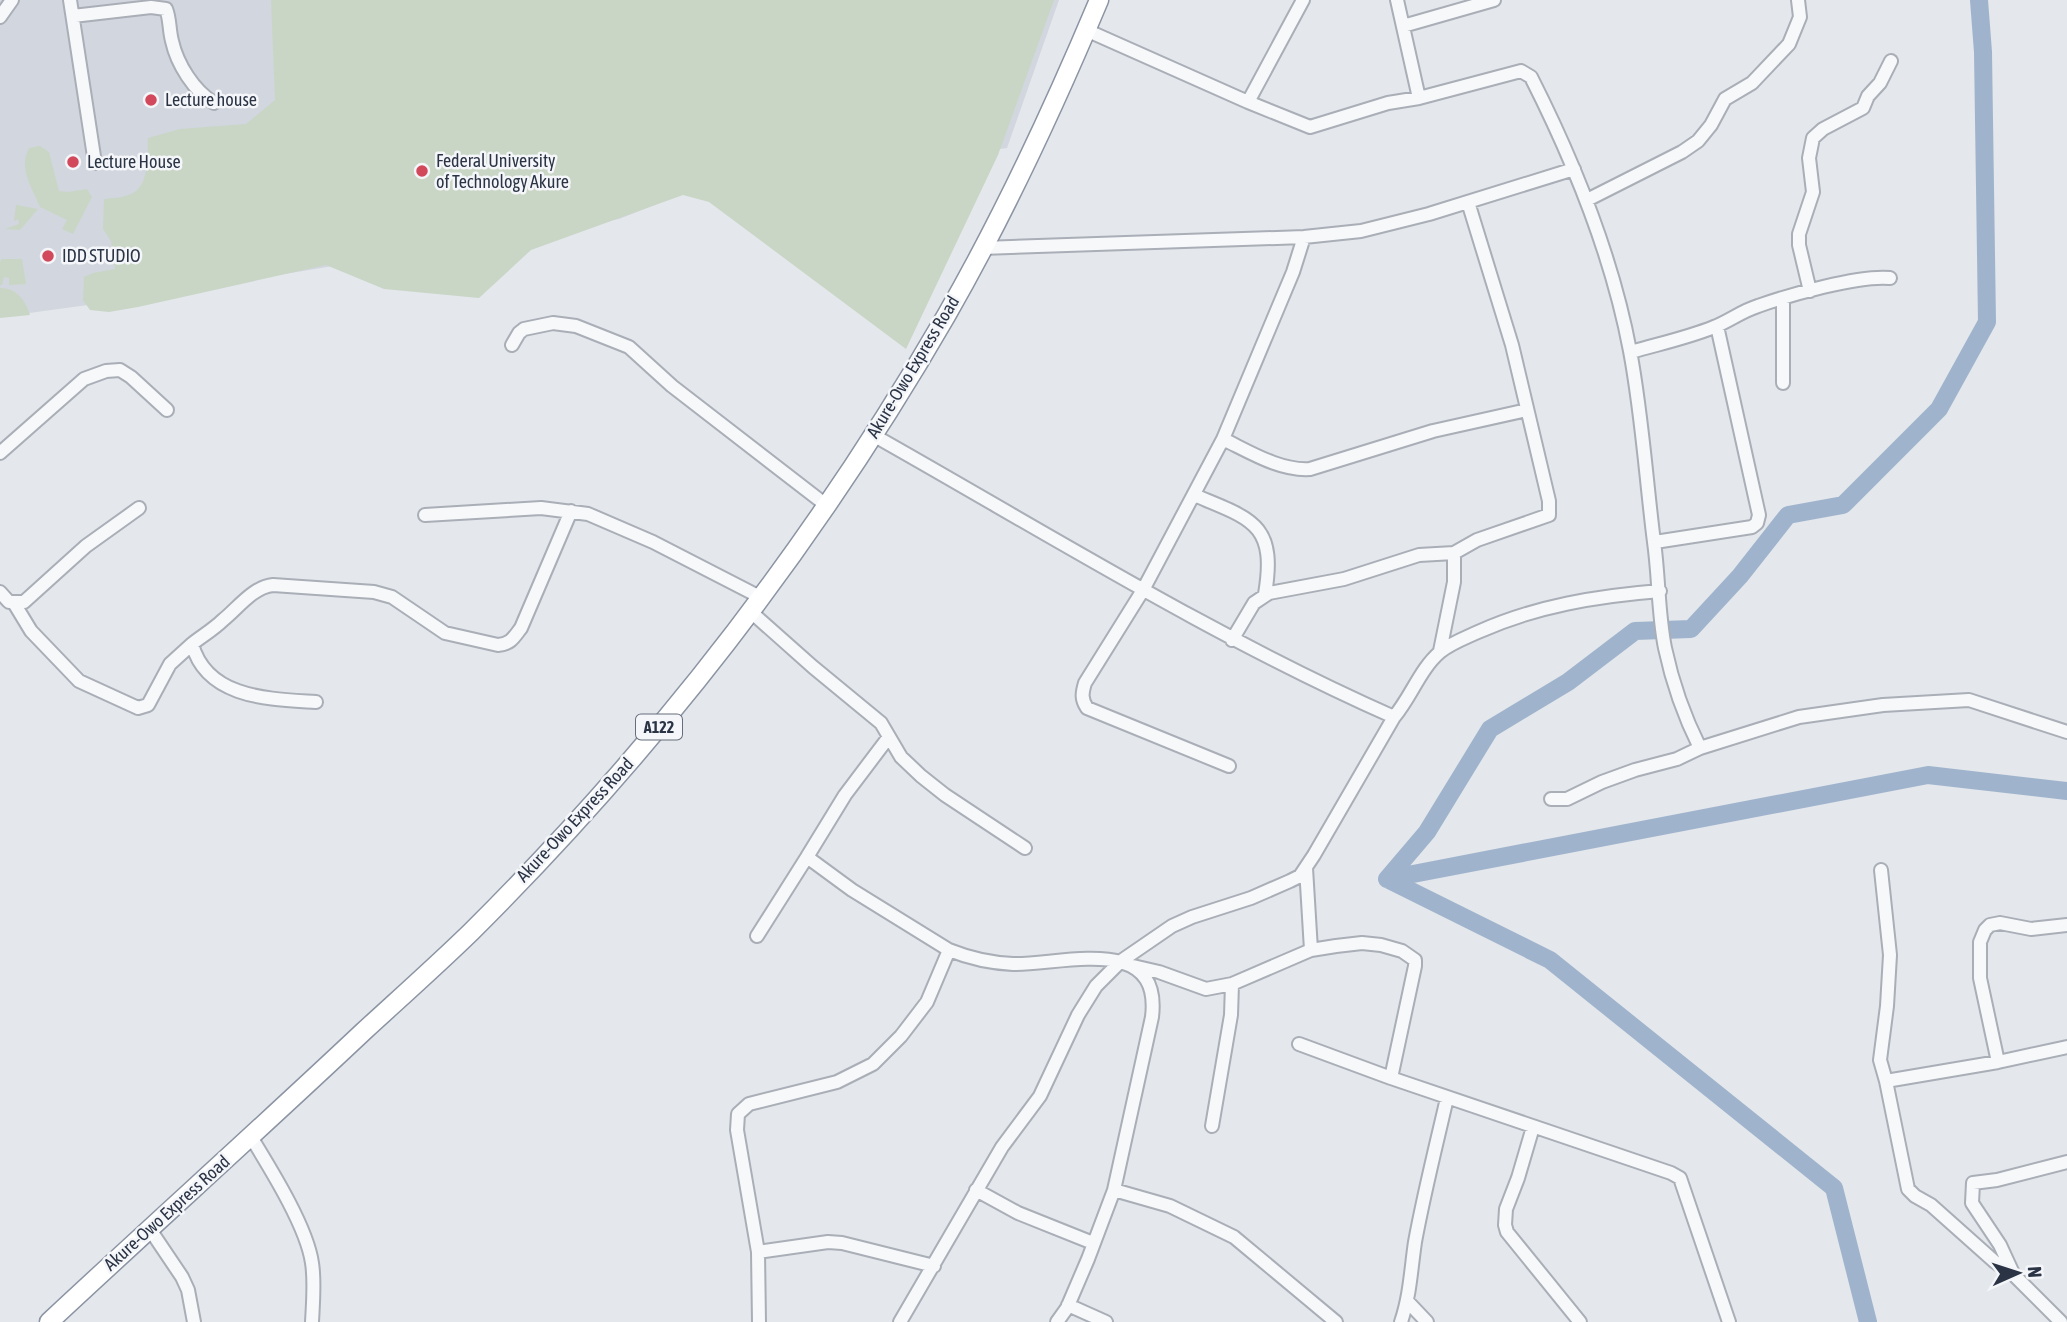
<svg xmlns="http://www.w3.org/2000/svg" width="2067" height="1322" font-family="'Asap Condensed',sans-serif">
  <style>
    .built { fill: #d2d6de }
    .green { fill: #c9d6c5 }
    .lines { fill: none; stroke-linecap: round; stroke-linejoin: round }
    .river { stroke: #9fb4cc; stroke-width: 18 }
    .minor-casing { stroke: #a9aeb7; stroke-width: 16 }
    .highway-casing { stroke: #8b94a3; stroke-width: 21 }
    .minor { stroke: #f7f8fa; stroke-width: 12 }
    .highway { stroke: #fff; stroke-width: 18 }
    .poi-dot { fill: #d1495b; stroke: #f4f6f9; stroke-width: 2.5 }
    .labels { text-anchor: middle; stroke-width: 5; stroke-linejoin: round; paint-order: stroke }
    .shield { fill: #f4f6f9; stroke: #676e7b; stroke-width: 2 }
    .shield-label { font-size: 16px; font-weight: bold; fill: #2b3445 }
    .poi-label { font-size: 18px; fill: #2b3445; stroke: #f4f6f9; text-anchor: start }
    .street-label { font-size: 18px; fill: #2b3445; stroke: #f4f6f9 }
  </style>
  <rect width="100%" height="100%" fill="#e4e7ec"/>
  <path class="built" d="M 0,0 L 1059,0 L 1007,148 L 682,194 L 619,219 L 139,298 L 0,317 Z"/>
  <path class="green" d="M 271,0 L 1054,0 L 998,155 L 906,349 L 709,202 L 683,195 L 531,250 L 479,298 L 384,289 L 326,265 L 138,307 L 109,312 L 90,310 L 83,300 L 84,277 L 93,273 L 115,269 L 111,241 L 103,229 L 104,199 C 112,198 123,198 131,194 C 150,186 147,155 148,138 L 180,129 L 246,124 L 275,100 Z
    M 40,146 L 49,152 L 59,191 L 68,192 L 87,189 L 92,197 L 73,234 L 62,229 L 67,220 L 40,207 C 32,187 18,169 29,148 Z
    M 16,205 L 38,209 L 20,230 L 5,229 L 19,224 L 18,219 L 14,221 Z
    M 2,259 L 22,259 L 26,284 L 9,285 L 9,278 L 4,277 L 2,285 L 0,285 L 0,262 Z
    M 0,288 C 17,288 25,300 30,315 L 0,318 Z"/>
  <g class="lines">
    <path class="river" d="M 1387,879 L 1928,775 L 2067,791
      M 1868,1322 L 1834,1188 L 1550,960 L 1387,879 L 1427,832 L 1490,729 L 1568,682 L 1635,631 L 1691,629 L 1740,576 L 1788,515 L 1843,505 L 1939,409 L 1987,322 L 1983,52 L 1979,0"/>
    <defs>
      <path id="minor" d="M 70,0 L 95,163
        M 1397,0 L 1419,98
        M 73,16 L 151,7 L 166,9 C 170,18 169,30 172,41 C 177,64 194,91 214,103
        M 0,17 L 12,0
        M 1403,26 L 1494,0
        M 1086,30 L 1248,102 L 1310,127 L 1388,103 L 1419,98 L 1521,71 L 1531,77 C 1575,164 1612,255 1630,351 C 1642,414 1646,479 1654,542 C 1659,577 1658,613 1665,648 C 1672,681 1685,718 1700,748
        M 1248,102 L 1303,0
        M 1587,200 L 1682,152 L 1698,141 L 1711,125 L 1725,99 L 1752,83 L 1789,44 L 1800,17 L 1798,0
        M 982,248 L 1304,237 L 1361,231 L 1429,214 L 1574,169
        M 1810,291 L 1799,245 L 1799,234 L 1813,192 L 1809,158 L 1813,138 L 1823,129 L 1863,108 L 1868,96 L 1880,83 L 1891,61
        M 512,345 L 519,333 L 524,329 L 553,323 L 576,326 L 629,347 L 672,386 L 826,505
        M 1631,352 C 1658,344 1687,338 1714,327 C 1729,321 1742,311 1758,306 C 1789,295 1859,275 1890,278
        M 1783,383 L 1783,299
        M 873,435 C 1045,532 1213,637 1394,717
        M 1223,439 C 1250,452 1280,471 1310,469 L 1433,431 L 1527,410
        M 0,453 L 84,379 L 106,371 L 120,370 L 131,377 L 167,410
        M 1194,495 C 1251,519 1277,523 1265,594
        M 425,515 L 541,508 L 588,514 L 653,542 L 760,597
        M 1655,542 L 1752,527 L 1757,523 L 1759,515 L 1717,326
        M 0,592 L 9,602 L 24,602 L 86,546 L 139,508
        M 14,603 L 31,631 L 79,681 L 138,708 L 148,705 L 170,664 L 192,644
        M 750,611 L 813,667 L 881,723 L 901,757 L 921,776 L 945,795 L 1025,848
        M 1232,640 L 1254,603 L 1269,593 L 1344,579 L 1419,555 L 1454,553 L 1477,540 L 1549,515 L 1549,501 L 1512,345 L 1468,202
        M 1440,651 L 1454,582 L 1454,553
        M 316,702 C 270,699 207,699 192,644 C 202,636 214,629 223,620 C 238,608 253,587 273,585 L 374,592 L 392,597 L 445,633 L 498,645 C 511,644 514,637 521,628 L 571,511
        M 888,738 L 845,795 L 807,857 L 852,890 L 949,950 C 969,958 991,963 1013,964 C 1062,965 1162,933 1152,1017 L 1114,1190 L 1088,1259 L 1067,1308 L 1057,1322
        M 1229,766 L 1087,708 C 1081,699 1082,693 1085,683 L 1143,590 L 1223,439 L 1293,272 L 1304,237
        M 1551,799 L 1567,799 L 1602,782 L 1635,770 L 1677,759 L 1700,748 L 1799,717 L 1883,705 L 1969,700 L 2067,732
        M 1306,868 L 1311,950
        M 1881,870 L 1890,955 L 1887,1006 L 1880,1060 L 1886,1081 L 1998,1062 L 2067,1047
        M 757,936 L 807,857
        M 1133,966 L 1159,972 L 1206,989 L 1232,984 L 1311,950 L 1336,946 L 1362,943 L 1381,945 L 1402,951 L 1415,960 L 1415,966 L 1391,1078
        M 1299,1044 L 1391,1078 L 1671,1173 L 1680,1178 L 1729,1322
        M 1998,1062 L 1980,978 L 1980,942 L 1985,930 L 1990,925 L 2000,923 L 2031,929 L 2067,925
        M 1886,1081 L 1908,1189 L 1915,1196 L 1931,1205 L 1995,1262 L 2014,1275 L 2061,1322
        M 1212,1126 L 1231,1015 L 1232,984
        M 1533,1127 L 1518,1178 L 1506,1209 L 1505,1225 L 1507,1232 L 1580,1322
        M 251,1137 C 270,1168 307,1227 312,1263 C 315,1282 313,1302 312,1322
        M 976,1190 L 1018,1213 L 1093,1243
        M 1114,1190 L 1170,1206 L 1234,1237 L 1336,1322
        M 149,1228 L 182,1277 L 188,1290 L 194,1322
        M 758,1252 L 828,1242 L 842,1243 L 934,1266
        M 2012,1271 L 2000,1245 L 1972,1203 L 1973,1183 L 1997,1180 L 2067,1162
        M 1408,1302 L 1427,1322
        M 1068,1305 L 1106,1322
        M 759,1322 L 758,1252 L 737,1130 L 738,1114 L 749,1104 L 837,1082 L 873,1064 L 901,1036 L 927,1002 L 949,950
        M 900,1322 L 1002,1147 L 1040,1096 L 1078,1015 L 1096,986 L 1121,961 L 1172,926 L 1192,917 L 1251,898 L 1290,881 L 1300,876 L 1314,855 L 1394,717 C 1411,697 1420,669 1440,652 C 1451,643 1465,638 1478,632 C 1536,606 1597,596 1660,591
        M 1401,1322 C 1410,1296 1411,1269 1415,1242 C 1424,1193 1436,1146 1447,1098"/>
      <path id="highway" d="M 49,1322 C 154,1224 260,1129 364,1031 C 400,998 436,966 471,932 C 655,749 816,541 946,316 C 1004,215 1054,107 1099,0"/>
    </defs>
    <use href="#minor" class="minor-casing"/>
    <use href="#highway" class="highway-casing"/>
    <use href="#minor" class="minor"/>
    <use href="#highway" class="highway"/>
  </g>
  <g class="poi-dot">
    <circle cx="151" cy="100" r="7"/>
    <circle cx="73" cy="162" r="7"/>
    <circle cx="422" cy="171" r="7"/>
    <circle cx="48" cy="256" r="7"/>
  </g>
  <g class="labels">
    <rect class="shield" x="636" y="714.5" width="46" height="25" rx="5"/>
    <g class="shield-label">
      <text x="659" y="733">A122</text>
    </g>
    <g class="poi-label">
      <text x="165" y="106">Lecture house</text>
      <text x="436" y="167">Federal University<tspan x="436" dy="21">of Technology Akure</tspan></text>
      <text x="87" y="168">Lecture House</text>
      <text x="62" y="262">IDD STUDIO</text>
    </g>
    <g class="street-label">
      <text transform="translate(913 367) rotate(-59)" y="6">Akure-Owo Express Road</text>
      <text transform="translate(575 820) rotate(-47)" y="6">Akure-Owo Express Road</text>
      <text transform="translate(167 1213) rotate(-42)" y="6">Akure-Owo Express Road</text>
    </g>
  </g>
  <g transform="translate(2018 1273) rotate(87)" stroke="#f4f6f9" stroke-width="5" paint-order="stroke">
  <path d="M0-5L12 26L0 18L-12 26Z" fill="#2b3445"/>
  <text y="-10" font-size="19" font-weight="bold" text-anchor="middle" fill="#2b3445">N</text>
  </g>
</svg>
